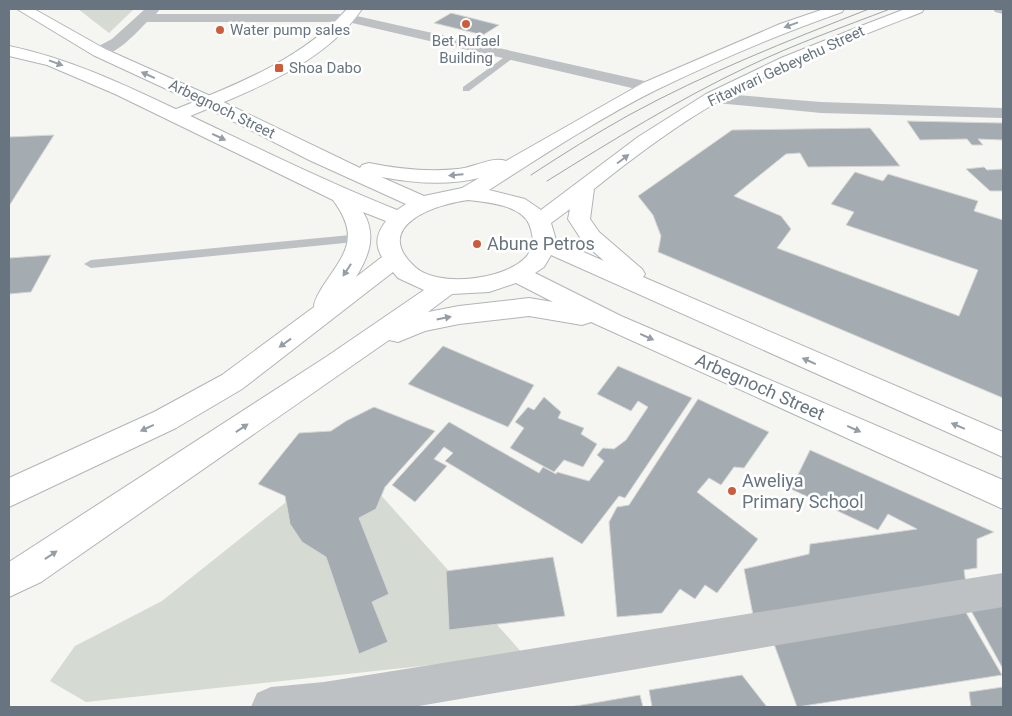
<svg xmlns="http://www.w3.org/2000/svg" width="1012" height="716" font-family="Roboto,sans-serif">
  <style>
    .green { fill: #d5dad2 }
    .building { fill: #a5acb1; stroke: #d7d7d5 }
    .lines { fill: none; stroke-linecap: round; stroke-linejoin: round }
    .secondary-casing { stroke: #b2b6ba; stroke-width: 2 }
    .primary-casing { stroke: #b1b5b8; stroke-width: 2 }
    .lane { fill: #bdc1c4; fill-rule: evenodd }
    .street { fill: #bdc1c4; fill-rule: evenodd }
    .secondary { fill: #fff; fill-rule: evenodd }
    .primary { fill: #fff; fill-rule: evenodd }
    .tram { stroke: #9fa5a9; stroke-width: 1 }
    .oneway { fill: #959ea6 }
    .poi-dot { fill: #cd5d3a; stroke: #fff; stroke-width: 2 }
    .labels { text-anchor: middle; stroke-width: 5; stroke-linejoin: round; paint-order: stroke }
    .far-poi-label { font-size: 15px; fill: #687580; stroke: #fff; text-anchor: start }
    .far-street-label { font-size: 15px; fill: #687580; stroke: #fff }
    .poi-label { font-size: 18px; fill: #687580; stroke: #fff; text-anchor: start }
    .street-label { font-size: 18px; fill: #687580; stroke: #fff }
  </style>
  <rect width="100%" height="100%" fill="#f5f5f2"/>
  <path class="green" d="M 78,9 L 134,9 L 109,33 Z
    M 345,455 L 524,655 L 86,702 L 50,681 L 75,646 L 162,601 Z"/>
  <path class="building" d="M 451,13 L 499,25 L 483,35 L 434,23 Z
    M 907,121 L 1003,123 L 1003,140 L 978,139 L 983,145 L 972,145 L 967,139 L 920,140 Z
    M 870,128 L 900,166 L 808,167 L 800,153 L 786,154 L 734,196 L 781,216 L 791,229 L 777,248 L 959,316 L 978,270 L 846,225 L 854,212 L 831,204 L 855,172 L 883,181 L 888,174 L 978,201 L 974,211 L 1003,220 L 1003,398 L 658,252 L 661,236 L 653,215 L 638,196 L 732,130 Z
    M 54,135 L 9,206 L 9,137 Z
    M 984,167 L 987,170 L 1003,169 L 1003,191 L 990,191 L 966,169 Z
    M 51,255 L 31,292 L 9,294 L 9,258 Z
    M 443,346 L 534,385 L 508,427 L 408,384 Z
    M 618,366 L 692,398 L 625,498 L 619,496 L 582,544 L 445,461 L 453,453 L 444,447 L 434,459 L 447,466 L 415,502 L 392,485 L 449,422 L 539,473 L 543,467 L 556,474 L 557,472 L 589,481 L 604,461 L 597,455 L 603,448 L 614,449 L 626,440 L 648,407 L 638,401 L 631,411 L 597,394 Z
    M 544,397 L 561,412 L 558,418 L 584,428 L 581,434 L 597,444 L 583,467 L 564,460 L 554,472 L 510,448 L 524,428 L 515,422 L 528,407 L 534,410 Z
    M 698,399 L 769,432 L 744,468 L 734,467 L 721,485 L 709,478 L 697,492 L 758,539 L 717,593 L 705,585 L 695,599 L 680,589 L 662,613 L 617,617 L 609,522 L 617,507 L 629,505 Z
    M 374,407 L 435,431 L 385,487 L 376,509 L 359,518 L 389,594 L 372,602 L 388,642 L 359,654 L 326,557 L 302,542 L 290,524 L 285,496 L 258,484 L 299,433 L 331,431 L 346,421 Z
    M 810,450 L 994,532 L 977,539 L 977,568 L 964,570 L 966,584 L 754,620 L 744,569 L 809,554 L 810,544 L 917,529 L 888,514 L 878,530 L 791,489 Z
    M 553,557 L 565,616 L 449,630 L 446,571 Z
    M 1003,601 L 1003,669 L 969,607 Z
    M 961,604 L 1002,675 L 797,707 L 770,633 Z
    M 742,675 L 767,707 L 652,707 L 649,690 Z
    M 1003,687 L 1003,707 L 971,707 L 969,692 Z
    M 640,695 L 643,707 L 570,707 Z"/>
  <g class="lines">
    <defs>
      <path id="secondary" d="M 347,9 L 362,9 C 322,67 244,93 181,120 L 175,121 L 169,120 L 166,116 L 169,112 C 232,86 301,61 347,9 Z"/>
      <path id="primary" d="M 17,9 L 34,9 L 105,49 L 215,98 L 360,168 L 362,165 L 369,163 C 398,169 428,172 458,169 C 473,168 492,156 506,161 L 643,83 L 780,24 L 824,9 L 844,9 L 842,12 C 779,34 716,61 656,90 C 600,118 542,156 489,190 L 525,199 L 541,210 L 638,137 L 706,94 L 781,58 L 861,26 L 905,9 L 924,9 L 922,12 C 853,39 784,65 719,101 C 675,126 634,157 594,189 L 590,219 L 599,232 L 642,269 L 645,274 L 643,277 L 1003,432 L 1003,457 L 551,255 L 544,267 L 535,273 L 621,316 L 1003,480 L 1003,509 L 591,322 L 582,325 L 529,316 L 459,324 L 425,331 L 398,342 L 389,340 L 41,582 L 9,597 L 9,562 L 326,357 L 424,290 L 398,278 L 393,272 L 242,389 L 176,428 L 9,507 L 9,478 L 154,412 L 222,375 L 314,307 C 314,300 319,293 323,286 C 345,253 361,238 333,200 L 115,94 L 47,65 L 9,56 L 9,46 C 71,59 125,85 182,112 C 254,146 324,181 397,210 L 406,204 L 309,160 L 203,106 L 93,55 ZM 381,177 C 413,183 447,186 479,178 L 462,188 L 424,196 ZM 468,200 C 486,202 521,205 529,224 C 532,230 532,237 534,243 C 531,248 529,254 526,257 C 505,280 438,288 415,267 C 370,226 436,204 468,200 ZM 570,209 L 568,219 L 583,242 L 604,261 L 556,240 L 551,223 ZM 363,212 L 386,221 C 377,233 374,244 382,257 L 356,277 C 369,256 377,235 363,212 ZM 516,283 L 553,302 L 529,298 L 459,306 L 428,312 L 452,294 L 489,292 Z"/>
    </defs>
    <use href="#secondary" class="secondary-casing"/>
    <use href="#primary" class="primary-casing"/>
    <path class="lane" d="M 510,53 L 514,56 L 513,58 L 469,91 L 463,91 L 463,87 Z
      M 361,234 L 365,235 L 367,238 L 365,241 L 91,268 L 84,264 L 91,260 Z"/>
    <path class="street" d="M 145,9 L 160,9 L 156,14 L 348,14 L 649,82 L 655,83 L 658,87 L 655,91 L 649,92 L 348,22 L 147,22 C 134,35 113,60 93,55 L 91,52 L 93,49 L 112,39 Z
      M 993,9 L 1003,9 L 1003,14 L 995,12 Z
      M 712,93 L 821,102 L 1003,108 L 1003,118 L 821,113 L 706,102 L 703,98 L 706,94 Z
      M 1003,573 L 1003,607 L 413,707 L 251,707 L 257,693 L 271,687 L 324,682 Z"/>
    <use href="#secondary" class="secondary"/>
    <use href="#primary" class="primary"/>
    <path class="tram" d="M 531,175 C 563,154 595,134 629,115 C 706,73 787,41 869,9
      M 547,181 C 613,140 679,99 749,66 C 795,44 843,27 890,9"/>
  </g>
  <defs><path id="oneway-solid" d="M-6-.8H1V-3.2L6.5 0L1 3.2V.8H-6Z" transform="scale(1.25)"/></defs>
  <g class="oneway">
    <use href="#oneway-solid" transform="translate(791 25) rotate(160)"/>
    <use href="#oneway-solid" transform="translate(56 63) rotate(20)"/>
    <use href="#oneway-solid" transform="translate(148 75) rotate(-156)"/>
    <use href="#oneway-solid" transform="translate(219 137) rotate(25)"/>
    <use href="#oneway-solid" transform="translate(623 159) rotate(-37)"/>
    <use href="#oneway-solid" transform="translate(456 175) rotate(175)"/>
    <use href="#oneway-solid" transform="translate(347 270) rotate(123)"/>
    <use href="#oneway-solid" transform="translate(444 318) rotate(-11)"/>
    <use href="#oneway-solid" transform="translate(647 337) rotate(24)"/>
    <use href="#oneway-solid" transform="translate(285 343) rotate(144)"/>
    <use href="#oneway-solid" transform="translate(809 361) rotate(-156)"/>
    <use href="#oneway-solid" transform="translate(958 426) rotate(-157)"/>
    <use href="#oneway-solid" transform="translate(147 428) rotate(155)"/>
    <use href="#oneway-solid" transform="translate(242 428) rotate(-34)"/>
    <use href="#oneway-solid" transform="translate(854 429) rotate(24)"/>
    <use href="#oneway-solid" transform="translate(51 555) rotate(-34)"/>
  </g>
  <g class="poi-dot">
    <circle cx="466" cy="24" r="5"/>
    <circle cx="220" cy="30" r="5"/>
    <rect x="274" y="63" width="10" height="10" rx="2.5"/>
    <circle cx="477" cy="244" r="5"/>
    <circle cx="732" cy="491" r="5"/>
  </g>
  <g class="labels">
    <g class="far-poi-label">
      <text x="230" y="35">Water pump sales</text>
      <text x="466" y="46" text-anchor="middle">Bet Rufael<tspan x="466" dy="17">Building</tspan></text>
      <text x="289" y="73">Shoa Dabo</text>
    </g>
    <g class="far-street-label">
      <text transform="translate(786 66) rotate(-25)" y="5">Fitawrari Gebeyehu Street</text>
      <text transform="translate(222 109) rotate(26)" y="5">Arbegnoch Street</text>
    </g>
    <g class="poi-label">
      <text x="487" y="250">Abune Petros</text>
      <text x="742" y="487">Aweliya<tspan x="742" dy="21">Primary School</tspan></text>
    </g>
    <g class="street-label">
      <text transform="translate(760 387) rotate(24)" y="6">Arbegnoch Street</text>
    </g>
  </g>
  <rect width="1012" height="716" fill="none" stroke="#687580" stroke-width="20"/>
</svg>
